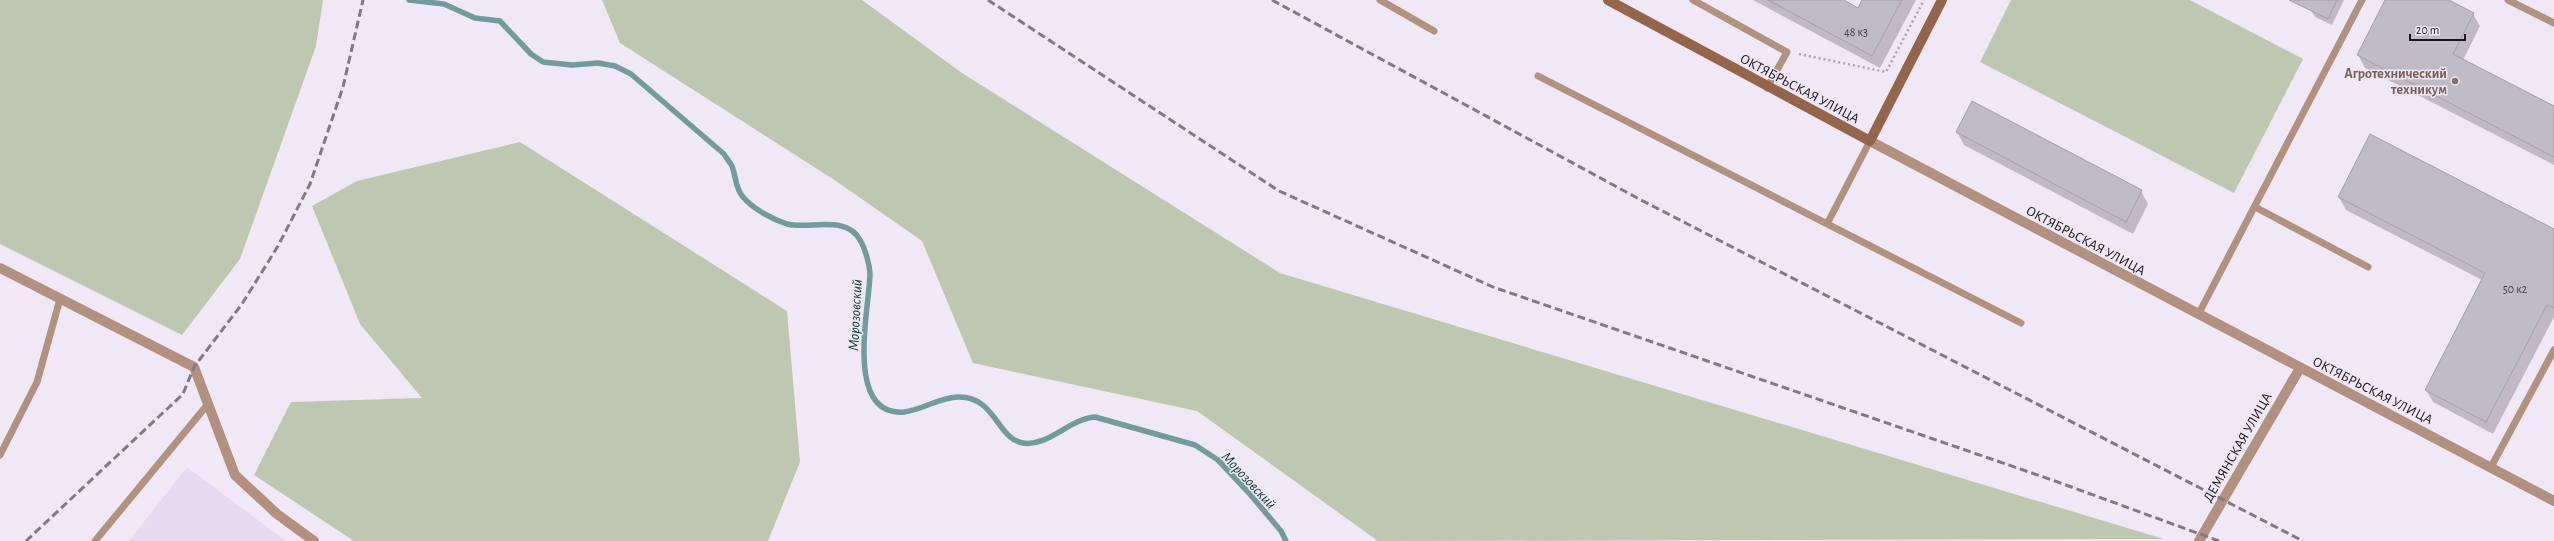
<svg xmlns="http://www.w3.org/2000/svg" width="2554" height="541" font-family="'Alegreya Sans',sans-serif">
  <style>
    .built { fill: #e5daef }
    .green { fill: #bec7af }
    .shadow { fill: #0003 }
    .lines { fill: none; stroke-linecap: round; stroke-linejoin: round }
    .stream { stroke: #719c9e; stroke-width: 5.5 }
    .building { fill: #bebac8; stroke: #a39fad }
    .path { stroke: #aaa4af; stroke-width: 2.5; stroke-dasharray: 2 3; stroke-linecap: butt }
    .service { stroke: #b2917e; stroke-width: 7 }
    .minor { stroke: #b2917e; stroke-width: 10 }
    .tertiary { stroke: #b2917e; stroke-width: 10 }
    .secondary { stroke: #946549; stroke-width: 10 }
    .rail { stroke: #807a84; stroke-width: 3; stroke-dasharray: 8 4; stroke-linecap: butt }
    .education-dot { fill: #8d6e63; stroke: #f0e8f7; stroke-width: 1.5 }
    .labels { text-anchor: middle; stroke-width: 3; stroke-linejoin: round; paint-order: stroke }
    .number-label { font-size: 12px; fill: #423e46 }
    .education-label { font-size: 14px; font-weight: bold; fill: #785e54; stroke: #f0e8f7; text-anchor: end }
    .street-label { font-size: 14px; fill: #18151a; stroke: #f0e8f7 }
    .water-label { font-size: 15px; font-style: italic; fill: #023032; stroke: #f0e8f7 }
  </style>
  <rect width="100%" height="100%" fill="#f0e8f7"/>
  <path class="built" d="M 187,467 L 286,541 L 129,541 Z"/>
  <path class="green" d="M 0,0 L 323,0 L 316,46 L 240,259 L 182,335 L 0,244 Z
    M 602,0 L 862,0 L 962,73 L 1280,273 L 2164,539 L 1378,541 L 1197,411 L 973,363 L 922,241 L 836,181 L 620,43 Z
    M 2011,0 L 2190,0 L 2303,59 L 2234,193 L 1980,62 Z
    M 520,142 L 787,311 L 800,462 L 768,541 L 354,541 L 254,475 L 291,402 L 422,398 L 360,324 L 312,206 L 357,181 Z"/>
  <path class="shadow" d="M 1753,0 L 1842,0 L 1859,9 L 1863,0 L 1916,0 L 1880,68 Z
    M 2316,0 L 2344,0 L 2332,25 L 2315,17 L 2311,10 Z
    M 2386,0 L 2447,0 L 2473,14 L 2480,26 L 2463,60 L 2554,107 L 2554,165 L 2365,68 L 2358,55 Z
    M 1957,132 L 2141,191 L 2148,204 L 2133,234 L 1964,145 Z
    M 2339,197 L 2554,230 L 2554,317 L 2493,434 L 2433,402 L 2426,390 L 2482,280 L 2346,210 Z"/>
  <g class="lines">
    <path class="stream" d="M 409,0 L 444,4 L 475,18 L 500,21 L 531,54 L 543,62 L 572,65 L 598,63 L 615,66 L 631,74 L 724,154 C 726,158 730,162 732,166 C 736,176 735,188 743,197 C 753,209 772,219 787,224 C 809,230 846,214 860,240 C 865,248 870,266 870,275 C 869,309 844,417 904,412 C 922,410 938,398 957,397 C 995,395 997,439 1023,443 C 1048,447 1069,419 1095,417 L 1195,445 L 1218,460 L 1249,493 L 1281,531 L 1286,541"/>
  </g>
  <path class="building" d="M 1768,0 L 1844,0 L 1858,8 L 1862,0 L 1902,0 L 1872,56 Z
    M 2289,0 L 2337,0 L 2328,19 Z
    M 2385,0 L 2449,0 L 2474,13 L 2453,54 L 2554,106 L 2554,157 L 2357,55 Z
    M 1972,101 L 2142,190 L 2126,222 L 1956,132 Z
    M 2370,134 L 2554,229 L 2554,308 L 2547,305 L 2486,422 L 2425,390 L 2485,273 L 2338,197 Z"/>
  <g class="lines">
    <path class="path" d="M 1799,54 L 1886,72 L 1924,0"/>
    <path class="service" d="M 1380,0 L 1434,31
      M 1693,0 L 1787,52 L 1767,88
      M 2508,0 L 2554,23
      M 1538,76 L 2021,323
      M 2255,207 L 2368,267
      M 1827,224 L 1870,141
      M 2198,315 L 2362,0
      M 0,455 L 37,382 L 60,299
      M 2491,467 L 2554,350
      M 95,541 L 208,404"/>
    <path class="minor" d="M 0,268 L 194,367 L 235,475 L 277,514 L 314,541
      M 2199,541 L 2300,368"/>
    <path class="tertiary" d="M 1870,141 L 2554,501"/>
    <path class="secondary" d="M 1608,0 L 1870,141 L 1942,0"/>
    <path class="rail" d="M 988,0 L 1279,191 L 1493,287 L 2055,481 L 2219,541
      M 1272,0 L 1641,200 L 2303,541
      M 26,541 L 183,394 L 194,367 L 242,304 L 278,246 L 310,184 L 343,87 L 363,0"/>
  </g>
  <circle class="education-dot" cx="2455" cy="81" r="4"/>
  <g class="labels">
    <g class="number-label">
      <text x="1856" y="36">48 к3</text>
      <text x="2515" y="293">50 к2</text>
    </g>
    <g class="education-label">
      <text x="2447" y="78">Агротехнический<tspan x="2447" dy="16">техникум</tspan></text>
    </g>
    <g class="street-label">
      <text transform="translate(1800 88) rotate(28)" y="5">ОКТЯБРЬСКАЯ УЛИЦА</text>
      <text transform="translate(2086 240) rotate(28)" y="5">ОКТЯБРЬСКАЯ УЛИЦА</text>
      <text transform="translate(2373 390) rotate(27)" y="5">ОКТЯБРЬСКАЯ УЛИЦА</text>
      <text transform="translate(2237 447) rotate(-60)" y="5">ДЕМЯНСКАЯ УЛИЦА</text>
    </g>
    <g class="water-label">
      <text transform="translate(855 315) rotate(-87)" y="5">Морозовский</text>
      <text transform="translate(1249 480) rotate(47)" y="5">Морозовский</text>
    </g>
  </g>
  <path d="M2410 34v6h55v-6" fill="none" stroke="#18151a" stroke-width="2"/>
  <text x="2416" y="34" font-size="12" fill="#18151a" stroke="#f0e8f7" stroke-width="3" paint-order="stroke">20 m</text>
</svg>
